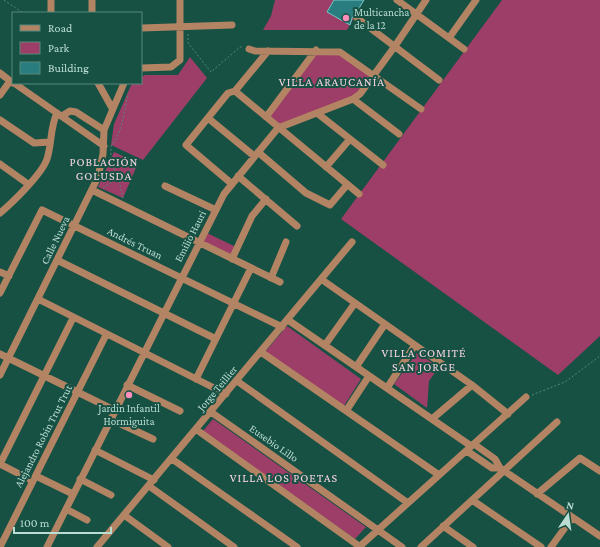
<svg xmlns="http://www.w3.org/2000/svg" width="600" height="547" font-family="'Crimson Pro',serif">
  <style>
    .green { fill: #9c3e67 }
    .building { fill: #297d7e; stroke: #76c6c6 }
    .lines { fill: none; stroke-linecap: round; stroke-linejoin: round }
    .path { stroke: #56877b; stroke-width: 1; stroke-dasharray: 2 2; stroke-linecap: butt }
    .minor { stroke: #b38463; stroke-width: 7 }
    .poi-dot { fill: #ff8ebb; stroke: #175144; stroke-width: 1.5 }
    .labels { text-anchor: middle; stroke-width: 4; stroke-linejoin: round; paint-order: stroke }
    .poi-label { font-size: 11px; fill: #baddd3; stroke: #175144; text-anchor: start }
    .street-label { font-size: 11px; fill: #baddd3; stroke: #175144 }
    .neighbourhood-label { font-size: 12px; letter-spacing: 1px; fill: #f6d5e0; stroke: #175144 }
  </style>
  <rect width="100%" height="100%" fill="#175144"/>
  <path class="green" d="M 275,0 L 364,0 L 347,30 L 263,30 L 271,16 Z
    M 502,0 L 600,0 L 600,336 L 558,375 L 341,219 Z
    M 334,51 L 373,75 L 360,93 L 279,127 L 267,117 L 316,52 Z
    M 190,57 L 207,78 L 143,160 L 111,145 L 114,124 L 132,83 L 141,83 L 141,77 L 145,75 L 178,75 Z
    M 114,152 L 138,163 L 123,198 L 98,187 Z
    M 207,233 L 236,247 L 231,256 L 203,242 Z
    M 287,326 L 361,379 L 342,409 L 265,352 Z
    M 417,353 L 439,367 L 429,381 L 427,408 L 394,384 Z
    M 213,419 L 366,527 L 355,539 L 203,431 Z"/>
  <path class="building" d="M 334,0 L 364,0 L 356,13 L 353,15 L 350,25 L 327,12 Z"/>
  <g class="lines">
    <path class="path" d="M 4,0 L 23,13
      M 188,34 L 188,43 L 211,72 L 240,47 L 243,47
      M114.5 177a3.5 3.5 0 1 1 7 0a3.5 3.5 0 1 1-7 0Z
      M 116,174 L 111,159 L 111,146 C 123,131 124,111 128,93
      M 122,175 L 139,166
      M 119,181 L 123,198
      M 103,188 L 116,179
      M 532,395 L 565,382 L 600,356"/>
    <path class="minor" d="M 92,0 L 92,13
      M 397,0 L 464,49
      M 51,13 L 51,0
      M 357,18 L 439,80
      M 141,28 L 232,25
      M 449,38 L 476,0
      M 249,49 L 255,51 L 340,52 L 421,109
      M 141,68 L 171,67 L 180,60 L 180,0
      M 0,73 L 13,83
      M 14,83 L 104,146
      M 98,83 L 112,108
      M 235,91 L 359,194
      M 0,95 L 10,81
      M 353,99 L 399,134
      M 317,113 L 383,165
      M 62,116 L 70,111 L 76,112 L 104,130
      M 266,117 L 316,50
      M 208,118 L 254,156
      M 0,120 L 34,143 L 50,142
      M 258,152 L 306,193 L 330,205 L 347,185
      M 0,164 L 28,184
      M 326,167 L 350,139
      M 238,176 L 297,226
      M 232,184 L 186,145 L 228,93 L 235,91 L 268,51
      M 165,186 L 216,210
      M 92,190 L 280,282
      M 0,213 C 12,203 42,174 47,159 C 52,144 50,127 57,113
      M 232,259 L 252,216 L 266,199
      M 57,260 L 216,339
      M 0,272 L 9,276
      M 271,278 L 286,242
      M 321,279 L 472,385 L 508,414
      M 0,293 L 42,210 L 282,327
      M 38,299 L 226,394
      M 288,320 L 471,446
      M 325,345 L 355,303
      M 261,352 L 439,475
      M 0,354 L 114,410
      M 356,367 L 385,324
      M 0,375 L 98,177 L 103,154 L 104,130 L 124,83
      M 196,379 L 251,268
      M 237,381 L 408,503
      M 127,385 L 180,411
      M 387,388 L 415,345
      M 346,411 L 369,376
      M 211,412 L 402,547
      M 110,419 L 153,439
      M 432,419 L 472,385
      M 197,430 L 359,546
      M 474,444 L 495,459 L 500,468
      M 95,450 L 154,480
      M 467,451 L 492,468 L 500,468 L 600,536
      M 172,459 L 297,547
      M 0,464 L 73,318
      M 0,464 L 33,481
      M 36,476 L 73,494
      M 80,479 L 111,495
      M 149,486 L 234,547
      M 537,494 L 580,458 L 600,471
      M 472,500 L 541,547
      M 66,509 L 87,520
      M 124,515 L 168,547
      M 443,526 L 473,547
      M 0,547 L 106,335
      M 47,547 L 224,194 L 278,128 L 353,99 L 360,94 L 395,46 L 426,0
      M 97,547 L 352,242
      M 359,547 L 526,397
      M 421,547 L 557,422
      M 551,547 L 572,518"/>
  </g>
  <g class="poi-dot">
    <circle cx="346" cy="18" r="4"/>
    <circle cx="129" cy="395" r="4"/>
  </g>
  <g class="labels">
    <g class="poi-label">
      <text x="354" y="16">Multicancha<tspan x="354" dy="13">de la 12</tspan></text>
      <text x="129" y="412" text-anchor="middle">Jardin Infantil<tspan x="129" dy="13">Hormiguita</tspan></text>
    </g>
    <g class="street-label">
      <text transform="translate(190 236) rotate(-63)" y="4">Emilio Hauri</text>
      <text transform="translate(55 240) rotate(-64)" y="4">Calle Nueva</text>
      <text transform="translate(135 243) rotate(26)" y="4">Andrés Truan</text>
      <text transform="translate(217 388) rotate(-50)" y="4">Jorge Teillier</text>
      <text transform="translate(43 436) rotate(-63)" y="4">Alejandro Robin Trut Trut</text>
      <text transform="translate(274 443) rotate(35)" y="4">Eusebio Lillo</text>
    </g>
    <g class="neighbourhood-label">
      <text x="332" y="86">VILLA ARAUCANÍA</text>
      <text x="104" y="166">POBLACIÓN<tspan x="104" dy="14">GOLUSDA</tspan></text>
      <text x="424" y="357">VILLA COMITÉ<tspan x="424" dy="14">SAN JORGE</tspan></text>
      <text x="284" y="482">VILLA LOS POETAS</text>
    </g>
  </g>
  <rect x="12" y="12" width="130" height="72" fill="#175144" stroke="#58897d"/>
  <rect x="20" y="25" width="20" height="6" fill="#b38463" stroke="#58897d"/>
  <text x="48" y="32" font-size="12" fill="#baddd3">Road</text>
  <rect x="20" y="42" width="20" height="12" fill="#9c3e67" stroke="#58897d"/>
  <text x="48" y="52" font-size="12" fill="#baddd3">Park</text>
  <rect x="20" y="62" width="20" height="12" fill="#297d7e" stroke="#58897d"/>
  <text x="48" y="72" font-size="12" fill="#baddd3">Building</text>
  <g transform="translate(568 515) rotate(13)" stroke="#175144" stroke-width="3" paint-order="stroke">
  <path d="M0-3L7 15L0 10L-7 15Z" fill="#baddd3"/>
  <text y="-6" font-size="11" font-weight="bold" text-anchor="middle" fill="#baddd3">N</text>
  </g>
  <path d="M14 527v6h97v-6" fill="none" stroke="#baddd3" stroke-width="2"/>
  <text x="20" y="527" font-size="12" fill="#baddd3" stroke="#175144" stroke-width="3" paint-order="stroke">100 m</text>
</svg>
